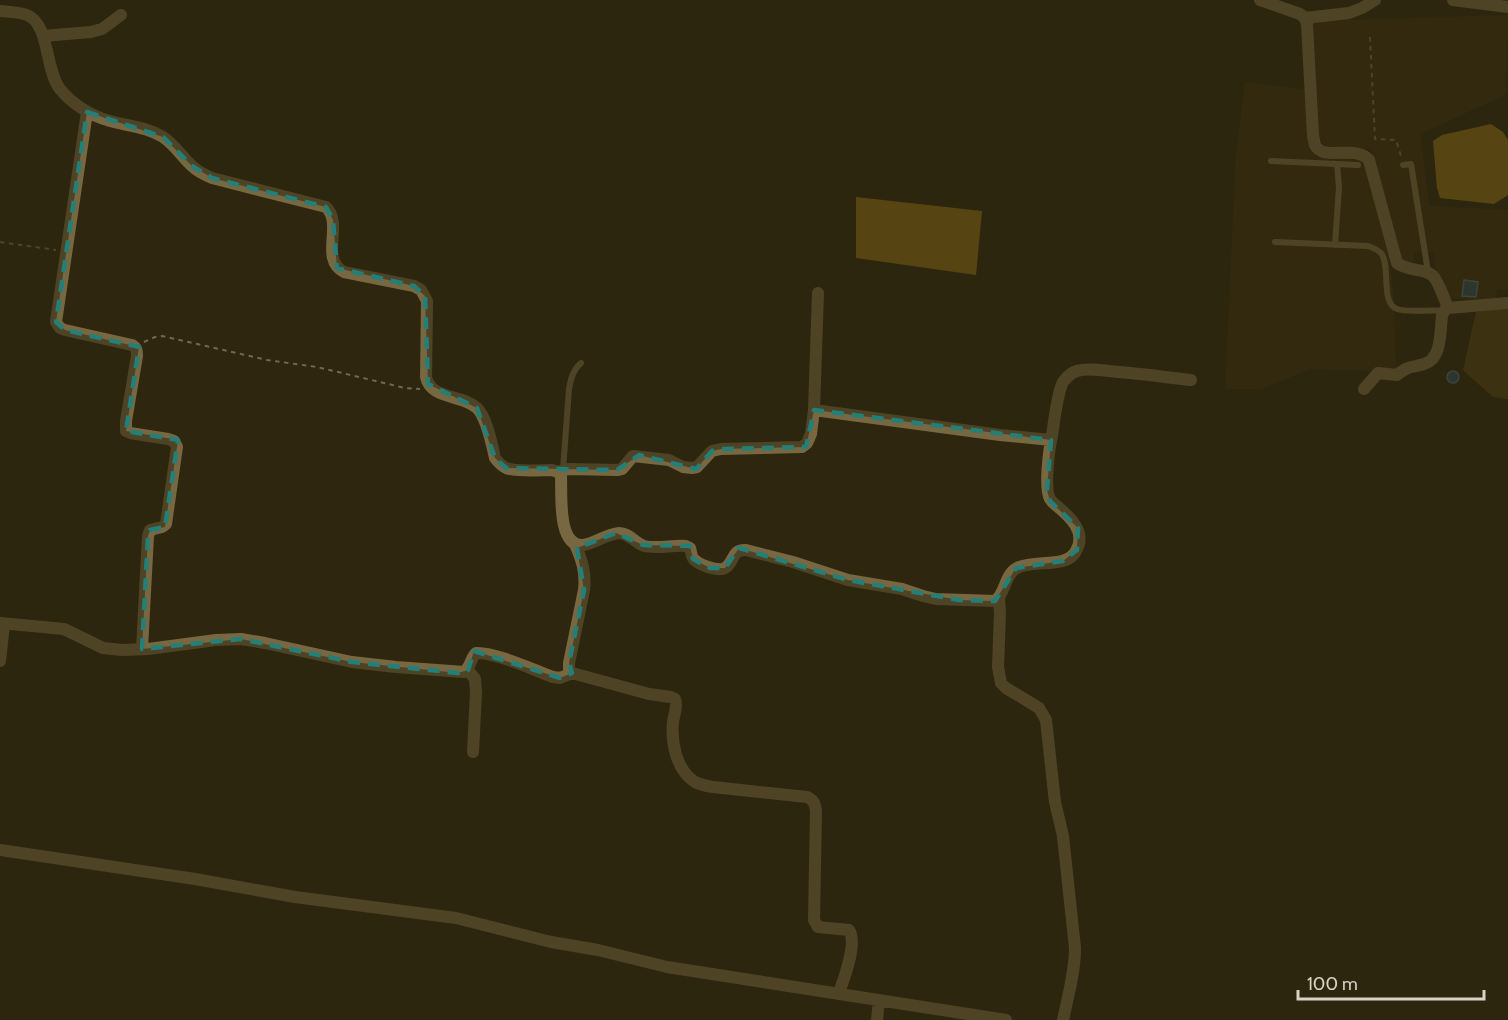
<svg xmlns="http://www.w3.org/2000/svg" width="1508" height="1020" font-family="Cabin,sans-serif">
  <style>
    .built { fill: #392e10 }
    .green { fill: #4f4018 }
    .water { fill: #876b18 }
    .building { fill: #2e4a54; stroke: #4d6b75; stroke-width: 1.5 }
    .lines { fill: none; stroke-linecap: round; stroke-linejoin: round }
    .path { stroke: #6f6855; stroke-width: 2; stroke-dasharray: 4.5 4.5; stroke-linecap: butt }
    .service { stroke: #776842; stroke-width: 6 }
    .minor { stroke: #776842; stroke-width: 12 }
    .marked { fill: none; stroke: #237f77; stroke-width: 4.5; stroke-dasharray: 12 8; stroke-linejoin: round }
  </style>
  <rect width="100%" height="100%" fill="#2e260f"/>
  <path class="built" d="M 1508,15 L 1507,94 L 1420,134 L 1429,206 L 1508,210 L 1508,290 L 1497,289 L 1496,300 L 1450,298 L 1436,270 L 1433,252 L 1415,252 L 1411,266 L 1405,263 L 1399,255 L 1377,167 L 1371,149 L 1327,147 L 1318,140 L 1313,21 Z
    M 1245,82 L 1307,90 L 1312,152 L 1316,156 L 1359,157 L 1365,163 L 1388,249 L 1394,299 L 1396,369 L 1364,370 L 1311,369 L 1260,389 L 1225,389 L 1236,156 Z"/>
  <path class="green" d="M 1508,308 L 1508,399 L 1493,397 L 1463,370 L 1476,312 Z"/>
  <path class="water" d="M 1491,124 L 1503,132 L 1508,140 L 1508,195 L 1494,204 L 1440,198 L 1437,188 L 1433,141 L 1442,135 Z
    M 856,197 L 982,211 L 976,275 L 856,258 Z"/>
  <path class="building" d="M 1464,280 L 1478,282 L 1476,297 L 1462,296 Z
    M1447 377a6 6 0 1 1 12 0a6 6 0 1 1-12 0Z"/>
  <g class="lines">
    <path class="path" d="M 1370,37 L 1375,139 L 1396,140 L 1401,156
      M 0,242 L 56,250
      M 144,342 L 155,337 L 162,336 L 267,360 L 317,367 L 405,388 L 420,389"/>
    <path class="service" d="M 1271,161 L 1358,165
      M 1403,165 L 1411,164 L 1428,272
      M 1275,242 L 1368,246 C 1373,248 1377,249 1381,253 C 1391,265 1380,303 1397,309 C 1408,313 1431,309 1444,311
      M 1335,245 L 1339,187 L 1337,164
      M 563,470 L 569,389 C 571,378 573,370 581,363"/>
    <path class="minor" d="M 1260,0 L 1300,14 L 1305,18 L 1307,24 L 1313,136 C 1314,139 1314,142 1315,145 C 1323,162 1356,144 1369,160 L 1397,263 C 1407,271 1427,269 1433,276 C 1438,281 1445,300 1448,308 L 1508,303
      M 1453,0 L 1508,7
      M 0,11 C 9,12 19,12 27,15 C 50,24 45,71 60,89 C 72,104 91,116 110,121 C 128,126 147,127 163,137 C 175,145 182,157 192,166 C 198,172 205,175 212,178 L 326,207 C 344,224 319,259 344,272 L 414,286 L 421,290 L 427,301 L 426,377 C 431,400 462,394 477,408 C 487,418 492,445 495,458 C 498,462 502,466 506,468 C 515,472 541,470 552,470 L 558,472 L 561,476 C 562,494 557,547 583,545 C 595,543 607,534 619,533 C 629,533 635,543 644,546 C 657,549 672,545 686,546 L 690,548 C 691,551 691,555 693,558 C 696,564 718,572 725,568 C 735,562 731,549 746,550 L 793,562 L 848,580 L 902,589 L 923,596 L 936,599 L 995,601 C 1006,593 1004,575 1017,568 C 1034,559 1067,569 1076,551 C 1087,532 1070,517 1057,506 C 1054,504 1052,502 1050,499 C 1044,489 1049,449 1052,436 C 1054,422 1057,394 1063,382 C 1066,378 1072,372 1077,371 C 1087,368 1099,370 1109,371 C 1136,373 1164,377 1191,380
      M 1305,18 L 1349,13 L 1362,8 L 1375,0
      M 43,36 L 91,32 L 102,29 L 121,15
      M 87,112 L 56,322 L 60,328 L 65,330 L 132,345 C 137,348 137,351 137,356 L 126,421 L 126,431 L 130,433 L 168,439 L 174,441 L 177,447 L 166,524 L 162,527 L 150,530 L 148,536 L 142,649
      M 1364,389 L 1378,373 L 1397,375 C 1409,365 1411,368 1424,364 C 1442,359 1440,332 1442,316 L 1444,311 L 1448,308
      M 814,410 L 1000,435 L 1051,440
      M 558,472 L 568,469 L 617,470 L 622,469 L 633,456 L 669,460 L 683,467 L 692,468 L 697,467 L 712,451 L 721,449 L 802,447 L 807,443 L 811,434 L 814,410 L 818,293
      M 575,544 C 582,560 586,572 584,590 L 569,663 L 569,669 L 572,673 L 649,694 L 671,697 L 675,699 C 678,707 674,714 673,722 C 671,742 676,770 695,782 C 700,785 707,786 713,787 L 807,797 C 814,800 815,804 816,811 L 814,920 L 818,927 L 849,930 C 858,943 844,978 839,993
      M 999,598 L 1000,613 L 998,667 L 1001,683 L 1006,688 L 1039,708 L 1046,720 L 1055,802 L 1063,836 L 1075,948 C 1075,972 1068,996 1063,1020
      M 0,623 L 64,629 L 103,648 L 122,650 L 148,649 L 216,640 L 241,639 L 265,643 L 352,662 L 396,667 L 464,672 C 471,667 470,659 476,653 C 495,652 534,670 553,677 L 560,678 L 572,673
      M 0,661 L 4,624
      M 468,670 L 475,679 L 476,692 L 473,752
      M 0,850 L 195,879 L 295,897 L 456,918 L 551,942 L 598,950 L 667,967 L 1006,1020
      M 877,1020 L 879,1000"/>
  </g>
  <path d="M0 0H1508V1020H0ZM 87,112 L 163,137 L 192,166 L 212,178 L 326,207 L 333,220 L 337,268 L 414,286 L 425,296 L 428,384 L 477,408 L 495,458 L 506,468 L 617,470 L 639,455 L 696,469 L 712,451 L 721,449 L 806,447 L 814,410 L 1051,440 L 1047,490 L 1050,501 L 1078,528 L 1077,550 L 1063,561 L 1016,568 L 995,601 L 959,600 L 848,580 L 739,548 L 725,568 L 710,568 L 693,559 L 690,546 L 643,545 L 616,533 L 577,548 L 584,590 L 569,663 L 572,673 L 560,678 L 474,651 L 468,670 L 458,673 L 352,662 L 241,639 L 142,649 L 148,536 L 150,530 L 165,527 L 178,440 L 126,431 L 139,347 L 65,330 L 56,322 Z" fill="#2e260f" fill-opacity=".55" fill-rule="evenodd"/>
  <path class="marked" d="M 87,112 L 163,137 L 192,166 L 212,178 L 326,207 L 333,220 L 337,268 L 414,286 L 425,296 L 428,384 L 477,408 L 495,458 L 506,468 L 617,470 L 639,455 L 696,469 L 712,451 L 721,449 L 806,447 L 814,410 L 1051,440 L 1047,490 L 1050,501 L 1078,528 L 1077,550 L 1063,561 L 1016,568 L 995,601 L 959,600 L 848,580 L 739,548 L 725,568 L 710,568 L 693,559 L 690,546 L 643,545 L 616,533 L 577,548 L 584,590 L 569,663 L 572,673 L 560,678 L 474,651 L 468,670 L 458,673 L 352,662 L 241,639 L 142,649 L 148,536 L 150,530 L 165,527 L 178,440 L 126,431 L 139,347 L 65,330 L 56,322 Z"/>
  <path d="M1298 990v9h186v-9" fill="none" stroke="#d7d2c4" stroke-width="3"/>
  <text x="1307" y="990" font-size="18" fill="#d7d2c4" stroke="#2e260f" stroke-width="4.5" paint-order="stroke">100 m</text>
</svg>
